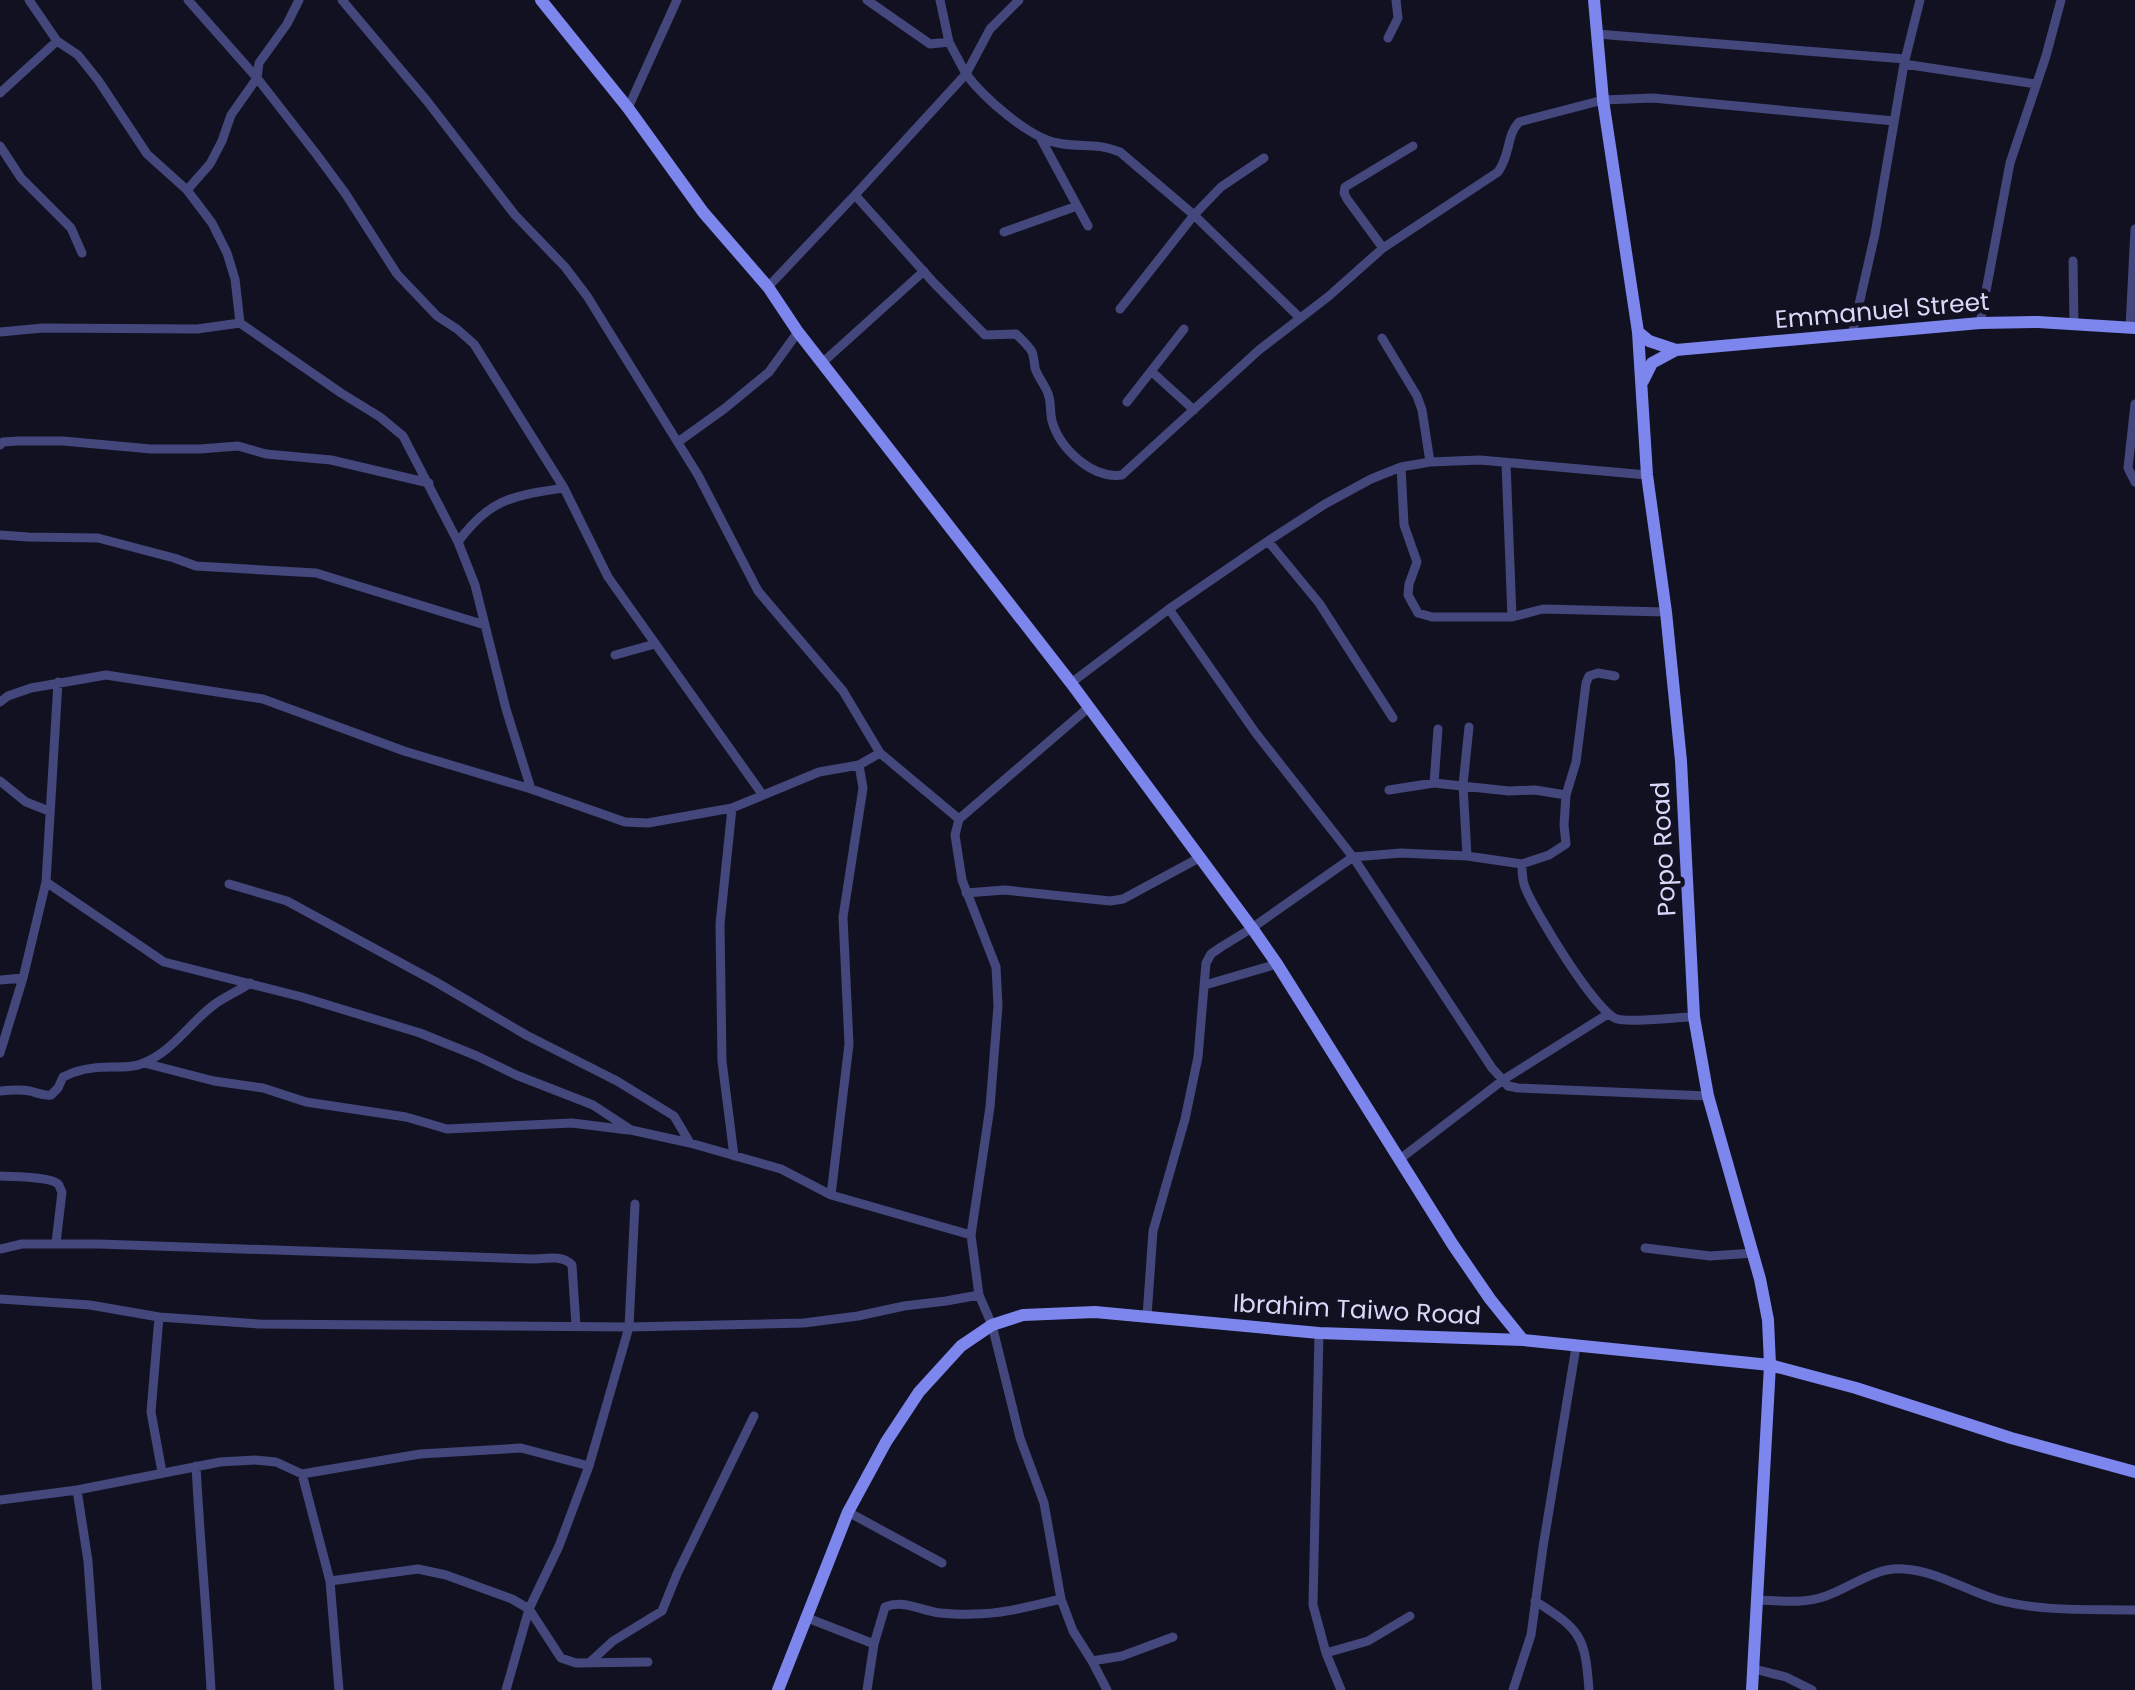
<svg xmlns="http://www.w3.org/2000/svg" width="2135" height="1690" font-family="Poppins,sans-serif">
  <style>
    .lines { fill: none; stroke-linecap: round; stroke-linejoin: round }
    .street { stroke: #43477b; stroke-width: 9 }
    .secondary { stroke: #7c86ec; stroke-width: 12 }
    .labels { text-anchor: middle; stroke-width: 9; stroke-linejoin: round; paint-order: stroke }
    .street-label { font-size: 25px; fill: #d8d8f9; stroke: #121122 }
  </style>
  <rect width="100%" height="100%" fill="#121122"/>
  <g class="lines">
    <path class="street" d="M 29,0 L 57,41 L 78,55 L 98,80 L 147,154 L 187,190 L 212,223 L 227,253 L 235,279 L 240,323 L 341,393 L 380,417 L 403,436 L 458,542 L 475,585 L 506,709 L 531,789
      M 188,0 L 257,78 L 317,155 L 345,193 L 397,274 L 437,316 L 457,329 L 474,344 L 564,488 L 608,577 L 762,794
      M 342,0 L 427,101 L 515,215 L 565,267 L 587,296 L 698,475 L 758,591 L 843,691 L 880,753 L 959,819
      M 867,0 L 930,44 L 949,42
      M 1019,0 L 990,29 L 966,74 C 983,97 1029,138 1058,143 C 1081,148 1096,142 1120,152 L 1194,215 L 1300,318
      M 1597,34 L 1905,59
      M 1388,38 L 1398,18 L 1396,0
      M 1904,64 L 2036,84
      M 0,93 L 57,41
      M 628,108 L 677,0
      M 1041,139 L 1088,226
      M 0,146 L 21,178 L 71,228 L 82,253
      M 187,190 L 210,164 L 222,141 L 231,115 L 257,78 L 259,63 L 287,24 L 299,0
      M 855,195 L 934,283 L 985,335 L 1016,334 C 1021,339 1029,346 1032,352 C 1033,354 1035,366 1035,368 C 1038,378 1047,387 1049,397 C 1051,404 1050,413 1052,421 C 1060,449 1092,479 1122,475 L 1259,350 L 1329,296 L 1383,248 L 1498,172 C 1511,154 1506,136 1519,122 L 1603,100 L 1653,98 L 1894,121
      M 1004,232 L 1077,206
      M 1383,248 L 1347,199 L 1344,193 L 1345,187 L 1413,146
      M 2073,261 L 2074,324
      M 768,287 L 855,195 L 966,74 L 949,42 L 940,0
      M 1120,309 L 1194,215 L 1221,187 L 1264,158
      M 1980,323 L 2010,163 L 2046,56 L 2061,0
      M 2130,327 L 2135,229
      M 0,332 L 43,328 L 197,329 L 240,323
      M 1852,335 L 1875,234 L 1904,64 L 1920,0
      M 1382,338 L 1417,396 L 1422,410 L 1430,462
      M 822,363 L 924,271
      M 1151,371 L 1194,410
      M 1127,402 L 1184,329
      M 2135,404 L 2128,468 L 2135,482
      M 678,442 L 724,409 L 769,372 L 798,332
      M 0,445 L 3,442 L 18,441 L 63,441 L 151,449 L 200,449 L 238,446 L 266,454 L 331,460 L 429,483
      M 1506,463 L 1512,617
      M 1401,467 L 1404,525 L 1417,562 L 1409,584 L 1408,595 L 1418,613 L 1432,617 L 1512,617 L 1543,609 L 1666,612
      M 0,535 L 28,537 L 98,538 L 174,558 L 196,566 L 316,573 L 485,625
      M 1268,541 L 1319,603 L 1393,718
      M 458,542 C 490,498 513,496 564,488
      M 1169,609 L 1255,732 L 1353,857 L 1492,1068 L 1503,1080 L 1608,1014
      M 615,655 L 655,644
      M 1071,683 L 1169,609 L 1268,541 L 1325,504 L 1371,479 L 1401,467 L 1430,462 L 1480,460 L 1647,475
      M 0,702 L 8,696 L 31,688 L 106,675 L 263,699 L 404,751 L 531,789 L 625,822 L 648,823 L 732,808 L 819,772 L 859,765 L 880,753
      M 1088,708 L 959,819 L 955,835 L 962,880 L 996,967 L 998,1006 L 990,1107 L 971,1235 L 979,1295 L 992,1325 L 1020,1438 L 1044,1503 L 1061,1599 L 1073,1631 L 1092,1661 L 1107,1690
      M 0,781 L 26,802 L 49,811
      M 1434,783 L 1438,729
      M 1389,790 L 1434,783 L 1509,791 L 1535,790 L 1566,795
      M 732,808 L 720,924 L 722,1061 L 734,1156
      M 1467,856 L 1463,785 L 1469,727
      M 1522,864 C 1522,871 1522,880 1525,887 C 1533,909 1596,1013 1617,1019 C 1631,1023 1677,1017 1694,1017
      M 46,882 L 164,962 L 302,997 L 420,1033 L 477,1056 L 516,1075 L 593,1105 L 631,1130 L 690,1143 L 781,1169 L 831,1195 L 971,1235
      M 229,884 L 287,901 L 436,982 L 526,1035 L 617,1081 L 674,1116 L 690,1143
      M 966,893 L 1005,890 L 1110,901 L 1123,899 L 1199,858
      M 0,980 L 23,978
      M 1205,985 L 1277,964
      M 0,1053 L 23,978 L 46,882 L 58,682
      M 144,1063 L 214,1081 L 263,1088 L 306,1102 L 406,1117 L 447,1129 L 572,1123 L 628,1130
      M 0,1091 C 10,1090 20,1089 30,1091 C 38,1093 42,1096 51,1095 L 58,1088 L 63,1077 C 78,1069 92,1067 109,1067 C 120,1067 131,1068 141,1064 C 173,1052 189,1023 215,1004 C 226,996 239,991 250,983
      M 1400,1159 L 1503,1080 L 1508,1086 L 1518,1088 L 1708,1096
      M 0,1176 C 12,1177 50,1176 58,1184 C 60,1186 60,1189 62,1192 L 56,1243
      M 831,1195 L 849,1044 L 843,917 L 863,788 L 859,765
      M 1645,1248 L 1710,1256 L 1754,1253
      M 0,1249 L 22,1244 L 99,1244 L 532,1259 C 545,1259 562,1254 572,1265 L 576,1326
      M 0,1299 L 90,1305 L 159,1317 L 259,1324 L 629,1327 L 804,1323 L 858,1316 L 904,1306 L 946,1301 L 979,1295
      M 1147,1316 L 1153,1231 L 1185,1119 L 1198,1057 L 1206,963 L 1211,954 L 1221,947 L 1252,928 L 1353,857 L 1401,853 L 1467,856 L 1522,864 L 1549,855 L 1566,844 L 1564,825 L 1566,795 L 1576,762 L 1586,683 L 1589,676 L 1598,673 L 1615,676
      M 159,1317 L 151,1412 L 162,1472
      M 1319,1333 L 1313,1605 L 1326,1653 L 1341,1690
      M 196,1466 C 200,1541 207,1615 211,1690
      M 302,1474 L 330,1581 L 339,1690
      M 77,1490 L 88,1561 L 97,1690
      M 0,1500 L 77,1490 L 220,1462 L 255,1460 L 276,1462 L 302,1474 L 420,1454 L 521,1448 L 589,1466
      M 848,1512 L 942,1563
      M 330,1581 L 418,1569 L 446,1575 L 512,1599 L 529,1609 L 561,1658 L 576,1663 L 648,1662
      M 1758,1600 C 1781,1601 1804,1604 1826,1596 C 1852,1587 1876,1566 1904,1569 C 1938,1571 1966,1591 1998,1600 C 2043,1612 2090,1609 2135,1610
      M 1535,1601 C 1581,1630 1585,1636 1589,1690
      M 805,1617 L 874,1644 L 867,1690
      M 874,1644 L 885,1607 C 904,1599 921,1611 940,1613 C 951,1614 962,1615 973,1614 C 1003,1614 1031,1606 1061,1599
      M 1326,1653 L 1368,1641 L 1410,1616
      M 1092,1661 L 1122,1656 L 1173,1637
      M 589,1663 L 613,1641 L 662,1611 L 677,1574 L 754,1416
      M 1754,1669 L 1786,1677 L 1812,1690
      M 506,1690 L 529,1609 L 559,1546 L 589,1466 L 629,1327 L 635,1204
      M 1513,1690 L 1531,1635 L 1543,1547 L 1576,1347"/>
    <path class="secondary" d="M 541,0 L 628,108 L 703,212 L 768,287 L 798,332 L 1071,683 L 1252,928 L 1277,964 L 1453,1245 L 1490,1299 L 1523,1340
      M 1594,0 L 1603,100 L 1638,332 L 1647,475 L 1666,612 L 1681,761 L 1694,1017 L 1708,1096 L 1760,1279 L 1768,1320 L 1770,1365 L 1752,1690
      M 1638,332 L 1649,341 L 1676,350 L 1980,323 L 2038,322 L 2135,328
      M 1643,381 L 1652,363 L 1676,350
      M 778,1690 L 848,1512 L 886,1442 L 919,1392 L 961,1346 L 992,1325 L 1023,1315 L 1095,1312 L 1319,1333 L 1523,1340 L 1770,1365 L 1856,1388 L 2011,1438 L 2135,1472"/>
  </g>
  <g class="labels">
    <g class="street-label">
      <text transform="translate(1882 310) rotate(-5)" y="9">Emmanuel Street</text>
      <text transform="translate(1663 849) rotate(-93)" y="9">Popo Road</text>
      <text transform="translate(1357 1309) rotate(3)" y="9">Ibrahim Taiwo Road</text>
    </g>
  </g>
</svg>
